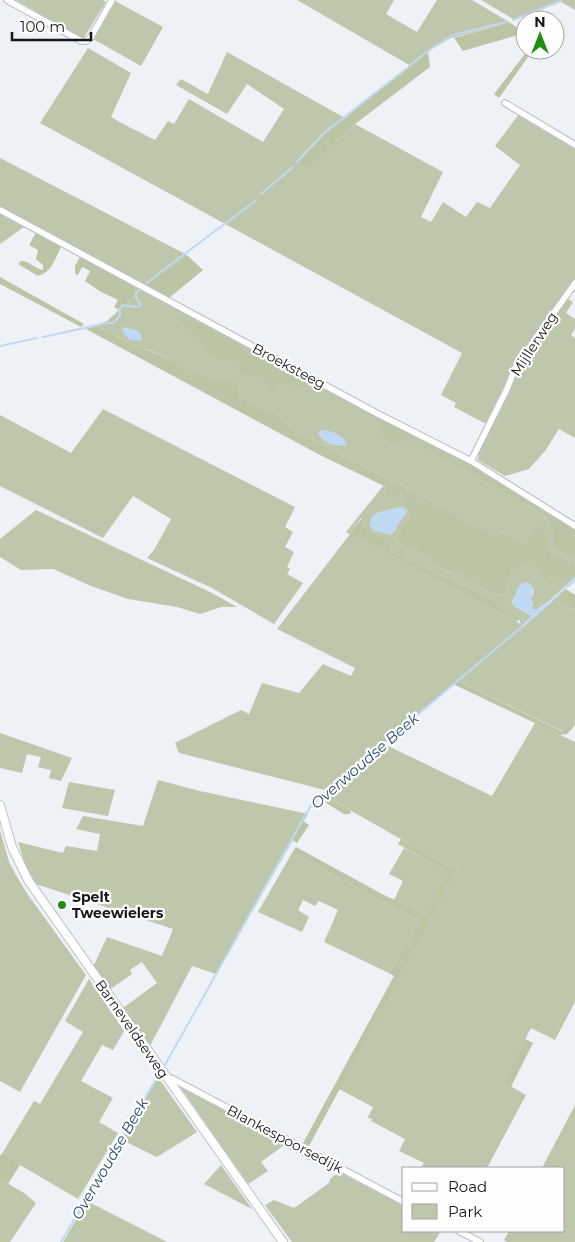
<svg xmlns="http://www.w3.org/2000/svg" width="575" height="1242" font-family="Montserrat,sans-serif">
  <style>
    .green { fill: #bec7ac; fill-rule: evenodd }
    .forest { fill: #bbc5a5 }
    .water { fill: #c0d9f3 }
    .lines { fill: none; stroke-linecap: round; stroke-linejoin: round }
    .stream { stroke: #c0d9f3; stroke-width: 2 }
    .minor-casing { stroke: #c0c3c8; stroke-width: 8 }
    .secondary-casing { stroke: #c0c3c8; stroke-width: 10 }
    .minor { stroke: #fff; stroke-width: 5.5 }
    .secondary { stroke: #fff; stroke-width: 8 }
    .poi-dot { fill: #228f14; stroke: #fefefe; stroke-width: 2 }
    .labels { text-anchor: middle; stroke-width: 4.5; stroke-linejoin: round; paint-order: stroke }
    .street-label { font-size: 14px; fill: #161718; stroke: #fefefe }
    .poi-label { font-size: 14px; font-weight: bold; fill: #161718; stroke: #fefefe; text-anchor: start }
    .water-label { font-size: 15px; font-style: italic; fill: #274c71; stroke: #fefefe }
  </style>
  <rect width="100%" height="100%" fill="#eef1f6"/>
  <path class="green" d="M 16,0 L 103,0 L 106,2 L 83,39 Z
    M 297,0 L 394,0 L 386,14 L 417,32 L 437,0 L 472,0 L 509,22 L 451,38 L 432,49 L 411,66 Z
    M 481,0 L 575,0 L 575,10 L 561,2 L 515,20 Z
    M 115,1 L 163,27 L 141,66 L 93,39 Z
    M 88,48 L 131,73 L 111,117 L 125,125 L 155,140 L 168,121 L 174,124 L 189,99 L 263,142 L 284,109 L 247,84 L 227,114 L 176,85 L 181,79 L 208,94 L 227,52 L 345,118 L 297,162 L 310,167 L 355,124 L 443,172 L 421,217 L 431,222 L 443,202 L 466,217 L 477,202 L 490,208 L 520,165 L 495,146 L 519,114 L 575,148 L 575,280 L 513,367 L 510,378 L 488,425 L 454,407 L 456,403 L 441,395 L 462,353 L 40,123 Z
    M 0,158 L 187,255 L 145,286 L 0,208 Z
    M 0,214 L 24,227 L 0,244 Z
    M 141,290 L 418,435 L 414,442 L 542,514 C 552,524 554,533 553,547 L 575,561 L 575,577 L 549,601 L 536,610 L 531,609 L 533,604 L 531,599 L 534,591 L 518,589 L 518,592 L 512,601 L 514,606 L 531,616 L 524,626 L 552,602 L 554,598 L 575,611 L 575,721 L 564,732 L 458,681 L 384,744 L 492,796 L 535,723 L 575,742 L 575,1002 L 555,1040 L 531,1028 L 503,1082 L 526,1095 L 487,1168 L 421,1168 L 424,1163 L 399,1151 L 405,1139 L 371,1121 L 372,1119 L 369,1118 L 367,1119 L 373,1107 L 339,1089 L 457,871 L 325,796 L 329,791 L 179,753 L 175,743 L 241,710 L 249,714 L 262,683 L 299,693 L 323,664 L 351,676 L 355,668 L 277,629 L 350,534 L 521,624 L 518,618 L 477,592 L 392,552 L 387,540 L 364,527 L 361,518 L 349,534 L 346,532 L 383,486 L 386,487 L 384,495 L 389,492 L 401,495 L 410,516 L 395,538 L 405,548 L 418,551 L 439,567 L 460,575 L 492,594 L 504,595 L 512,571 L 525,562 L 539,571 L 569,564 L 567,560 L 550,553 L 537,523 L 524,544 L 502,532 L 495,535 L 291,428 L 276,412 L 259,408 L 240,397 L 237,381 L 213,382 L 150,350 L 141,349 L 96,326 L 107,321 ZM 401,507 L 396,528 L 391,535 L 377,513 Z
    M 566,298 L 573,302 L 566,313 L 575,319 L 575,329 L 571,335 L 575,338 L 575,438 L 559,429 L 545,451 L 529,469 L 505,476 L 478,460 L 479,451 L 507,397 L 520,364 Z
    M 103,409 L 295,507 L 285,527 L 293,532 L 285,547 L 294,552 L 287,567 L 290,569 L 287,574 L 303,583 L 274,624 L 212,588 L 147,558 L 154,550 L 171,519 L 133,496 L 103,538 L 0,486 L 0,415 L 71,453 Z
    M 36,510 L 212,593 L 237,607 L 221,607 L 200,614 L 177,607 L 128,599 L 91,586 L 53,569 L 21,570 L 0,557 L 0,539 Z
    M 0,733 L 72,758 L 61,781 L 49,778 L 51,770 L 38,767 L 41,757 L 27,754 L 22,773 L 0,768 Z
    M 158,780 L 200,791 L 308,814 L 216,974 L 192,966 L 150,1046 L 123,1008 L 157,983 L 142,962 L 130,970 L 132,974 L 109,990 L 93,967 L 107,937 L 162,956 L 173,929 L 36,884 L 25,864 L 18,842 L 63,853 L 66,846 L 97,851 L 100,834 L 76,829 L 83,816 L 143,826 Z
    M 69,782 L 115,790 L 108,816 L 62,808 Z
    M 0,830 L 9,862 L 16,875 L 26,892 L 86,975 L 20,1092 L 0,1081 Z
    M 404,848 L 449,872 L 426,915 L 394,900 L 403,881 L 389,874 Z
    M 292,853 L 419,921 L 389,973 L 324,942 L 338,910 L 319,901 L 315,906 L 303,900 L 298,910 L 309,917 L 302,932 L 258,912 Z
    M 89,979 L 124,1031 L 113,1050 L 102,1045 L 81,1081 L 113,1098 L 99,1122 L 118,1133 L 78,1199 L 20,1165 L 3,1152 L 34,1101 L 40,1104 L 83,1032 L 65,1021 Z
    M 157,1076 L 197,1132 L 157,1157 L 122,1140 Z
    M 185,1094 L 283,1146 L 261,1162 L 268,1171 L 248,1184 Z
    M 575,1105 L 575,1242 L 507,1242 L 504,1240 L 509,1231 L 564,1231 L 564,1168 L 542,1168 Z
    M 221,1165 L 252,1209 L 204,1184 Z
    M 339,1172 L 404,1206 L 404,1231 L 441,1231 L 434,1242 L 292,1242 L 265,1205 L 274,1200 L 294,1208 L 329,1183 L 330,1179 Z
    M 0,1179 L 24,1193 L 36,1203 L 10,1242 L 0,1242 Z
    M 87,1201 L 167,1242 L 63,1242 Z"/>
  <path class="forest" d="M 509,22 L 525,33 L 463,51 L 454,38 Z
    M 528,50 L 533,50 L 499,98 L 494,94 Z
    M 428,52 L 430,67 L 355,124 L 309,168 L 297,162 L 318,141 L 378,90 Z
    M 36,233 L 61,247 C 55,259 52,272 38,276 L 18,264 L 21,261 C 30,261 35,269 43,270 L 43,265 L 36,259 L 38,250 L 29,245 Z
    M 187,255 L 203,270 L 169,298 L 145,286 Z
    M 80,257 L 141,290 L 119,310 L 114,307 L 118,300 L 101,292 L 85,281 L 90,271 L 82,267 L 78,275 L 75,274 L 75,266 Z
    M 0,277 L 84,324 L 81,327 L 0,284 Z
    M 181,314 L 308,383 L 300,388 L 281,383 L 272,394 L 258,376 L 242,373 L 236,357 L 224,361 L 211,357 L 190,329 L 180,321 L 178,315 Z
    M 96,326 L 141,349 L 149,350 L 213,381 L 237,381 L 240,397 L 259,408 L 276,412 L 291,428 L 495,535 L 502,532 L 524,544 L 537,522 L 549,539 L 548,546 L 550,553 L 567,560 L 569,564 L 573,564 L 575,571 C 568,580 559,582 548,584 L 539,571 L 525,563 L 512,571 L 504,595 L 492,594 L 460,575 L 439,567 L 418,551 L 405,548 L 395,538 L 410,516 L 401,495 L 400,494 L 397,499 L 393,498 L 389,493 L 384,496 L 386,487 L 320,455 L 86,329 Z
    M 382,421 L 412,435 L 404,443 L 395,447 L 381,433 Z
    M 418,435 L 446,449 L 575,528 L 575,561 L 553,547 C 554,533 552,524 542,514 L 413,442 Z
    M 362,518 L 364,527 L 387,540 L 392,552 L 477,592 L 519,618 L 517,622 L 349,534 Z
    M 566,589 L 575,595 L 575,611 L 554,598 Z
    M 458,681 L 563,732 L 575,721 L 575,725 L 567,734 L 560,735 L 453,684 Z
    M 325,796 L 351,811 L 350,814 L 344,814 L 321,800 Z
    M 303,821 L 309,825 L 297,843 L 292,840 Z
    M 401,839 L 457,871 L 309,1146 L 303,1143 L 394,976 L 389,973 L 419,921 L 292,853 L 296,847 L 382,894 L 426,915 L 448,872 L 398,844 Z
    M 525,1039 L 533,1043 L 511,1087 L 503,1082 Z
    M 179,1087 L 318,1159 L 315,1163 L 185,1094 Z
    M 3,1152 L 20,1165 L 8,1184 L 0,1179 L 0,1156 Z"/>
  <path class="water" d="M 124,327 L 136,330 L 141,334 L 142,338 L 141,341 L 130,340 L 124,334 L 122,329 Z
    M 321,430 C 331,430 344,435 347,445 C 336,448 321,443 318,432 Z
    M 401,507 L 405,508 L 407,512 L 391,535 L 374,531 L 370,527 C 368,509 387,512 401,507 Z
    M 575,577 L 575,582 L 554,598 L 552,602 L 524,626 L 522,625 L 531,616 L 514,606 L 512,603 L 520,584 L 528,582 L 534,588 L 531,599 L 533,604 L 531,609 L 536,610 L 549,602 Z"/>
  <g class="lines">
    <path class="stream" d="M 513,20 L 562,0
      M 409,66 L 432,48 L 453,35 L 506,22
      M 297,162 L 325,132 L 406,69
      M 261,194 L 293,167
      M 146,283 L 255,201
      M 43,337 L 107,323 L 113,323 L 120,316 L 120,308 L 123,305 L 136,307 L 140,306 L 140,303 L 136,298 L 136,292 L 139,290
      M 0,346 L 37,338
      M 552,600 L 560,594
      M 165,1065 L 310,807 L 315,801 L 524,625
      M 61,1242 L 158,1076"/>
    <defs>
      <path id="minor" d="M 7,0 L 81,41 L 86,41 L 91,37 L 112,0
        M 505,103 L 575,145
        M 0,210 L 380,415 L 471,461 L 575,526
        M 471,461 L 507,389 L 516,366 L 575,283
        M 167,1078 L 173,1079 L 404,1202
        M 459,1231 L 480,1242"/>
      <path id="secondary" d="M 0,805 L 12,847 L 28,880 L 283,1242"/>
    </defs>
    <use href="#minor" class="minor-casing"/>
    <use href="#secondary" class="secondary-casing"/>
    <use href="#minor" class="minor"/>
    <use href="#secondary" class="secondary"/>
  </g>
  <circle class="poi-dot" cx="62" cy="905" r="5"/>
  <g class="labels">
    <g class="street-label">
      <text transform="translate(534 344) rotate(-57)" y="5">Mijllerweg</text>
      <text transform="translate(289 366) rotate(28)" y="5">Broeksteeg</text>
      <text transform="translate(132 1029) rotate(55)" y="5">Barneveldseweg</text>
      <text transform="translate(285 1139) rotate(28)" y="5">Blankespoorsedijk</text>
    </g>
    <g class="poi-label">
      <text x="72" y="902">Spelt<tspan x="72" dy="16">Tweewielers</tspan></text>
    </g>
    <g class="water-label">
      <text transform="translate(365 761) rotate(-41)" y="5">Overwoudse Beek</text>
      <text transform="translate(110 1159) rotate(-60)" y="5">Overwoudse Beek</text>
    </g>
  </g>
  <rect x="402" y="1167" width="162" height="65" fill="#fefefe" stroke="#a1a2a2"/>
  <rect x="412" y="1183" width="25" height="8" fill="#ffffff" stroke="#a1a2a2"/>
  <text x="448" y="1192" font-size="15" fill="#161718">Road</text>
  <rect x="412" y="1204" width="25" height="15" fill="#bec7ac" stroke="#a1a2a2"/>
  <text x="448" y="1217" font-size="15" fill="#161718">Park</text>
  <g transform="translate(540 35)"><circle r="24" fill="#fefefe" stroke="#a1a2a2"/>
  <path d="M0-4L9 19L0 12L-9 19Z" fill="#228f14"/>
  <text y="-8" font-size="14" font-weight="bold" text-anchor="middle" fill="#161718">N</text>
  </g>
  <path d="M12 32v8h79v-8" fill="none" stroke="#161718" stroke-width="2.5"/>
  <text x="20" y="32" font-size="15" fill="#161718" stroke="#fefefe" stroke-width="4" paint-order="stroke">100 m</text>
</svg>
